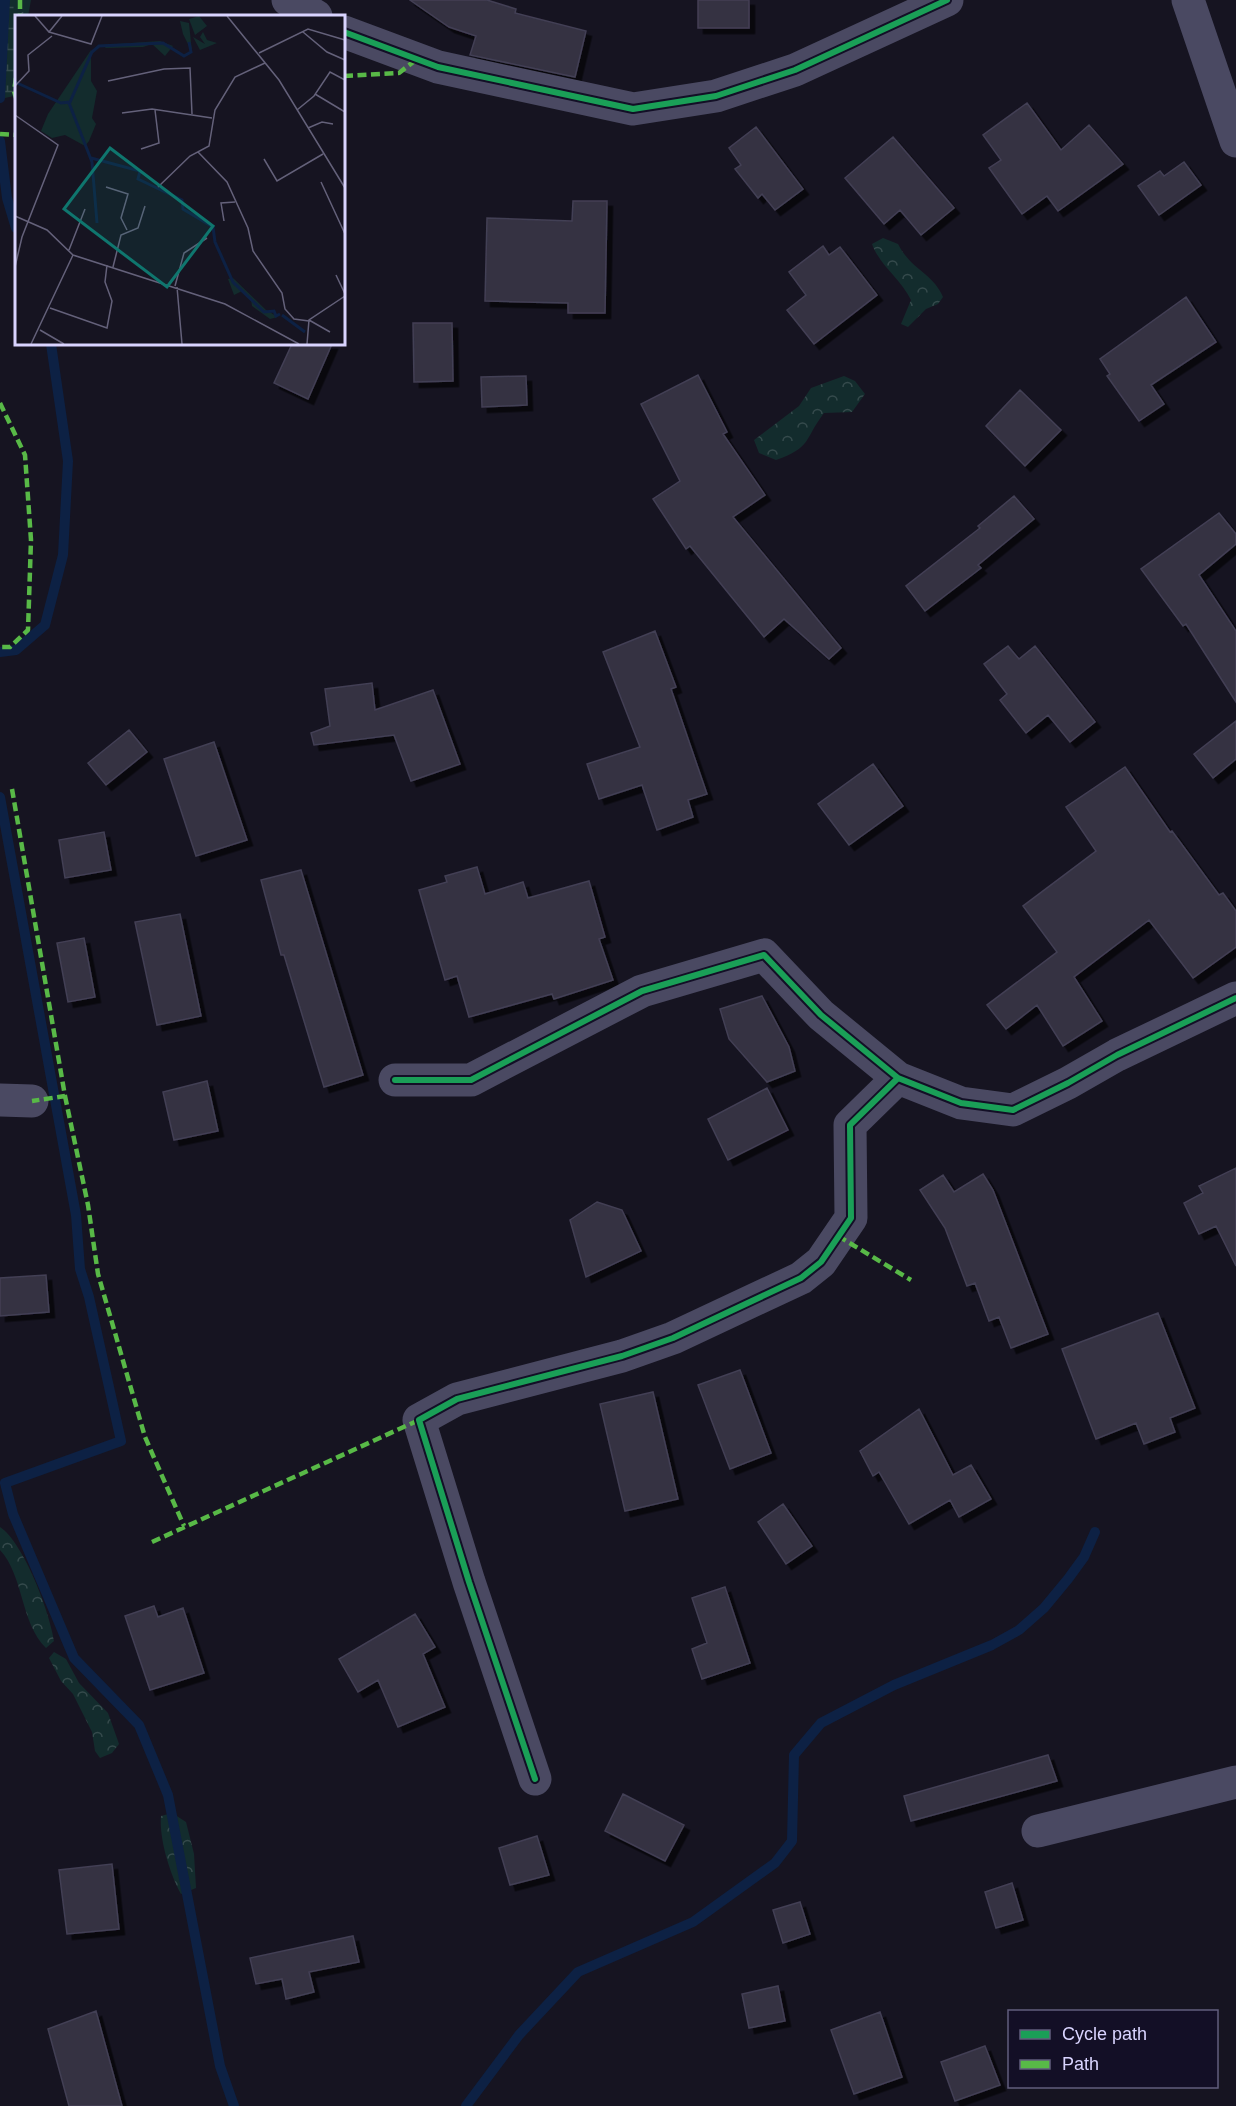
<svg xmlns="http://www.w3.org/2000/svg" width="1236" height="2106" font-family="Helvetica,sans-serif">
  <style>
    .forest { fill: url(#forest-crowns) }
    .wetland { fill: url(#wetland-marsh) }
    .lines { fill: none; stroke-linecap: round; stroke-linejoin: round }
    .stream { stroke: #0d2144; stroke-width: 10 }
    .building { fill: #343243; stroke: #433f54; stroke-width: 1.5; filter: url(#shadow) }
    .minor { stroke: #4a4962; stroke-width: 33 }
    .quiet { stroke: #58b947; stroke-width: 4.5; stroke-dasharray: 9 4.5; stroke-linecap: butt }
    .cycleway-casing { stroke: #130f26; stroke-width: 10 }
    .cycleway { stroke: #1a9f57; stroke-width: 6 }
    .inset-river { fill: none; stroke: #0d2144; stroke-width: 3 }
    .inset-road { fill: none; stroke: #64617a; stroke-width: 1.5 }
    .view { fill: #0f766e; fill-opacity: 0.15; stroke: #0f766e; stroke-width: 3 }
    .inset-edge { fill: none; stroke: #d9d4ff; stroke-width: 3 }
  </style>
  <defs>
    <pattern id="forest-crowns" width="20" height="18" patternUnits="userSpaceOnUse" patternTransform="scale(1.5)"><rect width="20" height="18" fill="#132c2d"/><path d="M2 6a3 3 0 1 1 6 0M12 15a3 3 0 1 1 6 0" fill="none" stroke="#354a4c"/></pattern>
    <pattern id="wetland-marsh" width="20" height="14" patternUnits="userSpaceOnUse" patternTransform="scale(1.5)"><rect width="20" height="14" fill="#132c2d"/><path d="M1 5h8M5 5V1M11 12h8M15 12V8" fill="none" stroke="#354a4c"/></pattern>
    <filter id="shadow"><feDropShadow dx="5.5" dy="5.5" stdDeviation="0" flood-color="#0009"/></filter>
  </defs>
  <rect width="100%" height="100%" fill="#161421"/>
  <path class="forest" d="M 883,238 L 898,244 C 911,270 933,273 943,297 L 938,304 L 926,309 L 908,327 L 901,324 L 911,300 C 901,279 880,266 872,244 Z
    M 844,376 L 855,381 L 865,394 L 852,412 L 824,413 C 803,441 812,447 776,460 L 759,453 L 754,440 L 799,406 L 811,388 Z
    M 0,1527 C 24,1543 50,1613 54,1641 L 46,1648 C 20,1622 24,1576 0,1550 Z
    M 54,1652 L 66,1659 L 79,1683 L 108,1713 L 119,1744 L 112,1753 L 100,1758 L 95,1751 L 92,1732 L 73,1694 L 61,1681 L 49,1658 Z
    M 172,1813 L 186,1822 L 194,1854 L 196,1888 L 181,1894 C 170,1874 159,1839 161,1816 Z"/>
  <path class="wetland" d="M 0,0 L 31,0 L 28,16 L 16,16 L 16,76 L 14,96 L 0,99 Z"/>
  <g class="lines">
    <path class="stream" d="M 0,98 L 5,0
      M 0,141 L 7,198 L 16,228
      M 0,652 L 16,650 L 45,625 L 63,555 L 68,461 L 51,344
      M 0,797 L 76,1215 L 80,1269 L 89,1297 L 121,1441 L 5,1483 L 13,1514 L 74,1658 L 139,1725 L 168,1795 L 220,2066 L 234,2106
      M 466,2106 L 519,2035 L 578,1972 L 693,1922 L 775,1863 L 792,1841 L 794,1755 L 821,1723 L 894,1685 L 992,1645 L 1019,1630 L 1044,1608 L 1068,1579 L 1084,1557 L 1095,1532"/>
  </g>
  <path class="building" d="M 410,0 L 487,0 L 516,9 L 515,13 L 586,31 L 575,77 L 470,55 L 476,36 L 449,27 Z
    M 698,0 L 749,0 L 749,28 L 698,28 Z
    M 1027,103 L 1061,150 L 1089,125 L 1123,164 L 1058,211 L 1047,196 L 1022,214 L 989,168 L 1001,160 L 983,135 Z
    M 756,127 L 803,189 L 775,210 L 762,194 L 758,198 L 735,169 L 741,165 L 729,148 Z
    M 893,137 L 954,208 L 921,235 L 900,210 L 884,224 L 845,178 Z
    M 1184,162 L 1201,185 L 1159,215 L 1138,186 L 1160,171 L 1164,176 Z
    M 573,201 L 607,201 L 605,313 L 568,313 L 568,303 L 485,301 L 487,218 L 572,221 Z
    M 823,246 L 829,255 L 840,247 L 877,295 L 814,344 L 787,310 L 806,295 L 789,272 Z
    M 1186,297 L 1216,342 L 1151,385 L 1164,404 L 1139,421 L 1107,376 L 1110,374 L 1100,359 Z
    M 413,323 L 452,323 L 453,381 L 414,382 Z
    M 292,344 L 332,344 L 308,399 L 274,383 Z
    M 698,375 L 727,432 L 723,434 L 765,495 L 733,517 L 841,648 L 829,659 L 784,619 L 764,637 L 690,546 L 686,549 L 653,499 L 680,481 L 641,404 Z
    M 526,376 L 527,405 L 482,407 L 481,377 Z
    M 1020,390 L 1061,430 L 1025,466 L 986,426 Z
    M 1014,496 L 1034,519 L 978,565 L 981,568 L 925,611 L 906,586 L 980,528 L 978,526 Z
    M 1219,513 L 1236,534 L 1236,544 L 1199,575 L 1236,631 L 1236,702 L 1186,624 L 1183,626 L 1141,569 Z
    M 655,631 L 676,687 L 671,689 L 707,794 L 688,800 L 693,817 L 657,830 L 642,785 L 599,799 L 587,764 L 640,747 L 603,652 Z
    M 1008,646 L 1019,659 L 1035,646 L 1095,722 L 1070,742 L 1048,715 L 1026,733 L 1000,700 L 1007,694 L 984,664 Z
    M 372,683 L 375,710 L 433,690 L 460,764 L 411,781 L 394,735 L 314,745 L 311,733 L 330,726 L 325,689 Z
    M 1236,721 L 1236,759 L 1213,778 L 1194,754 Z
    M 129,730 L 147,752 L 106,785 L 88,763 Z
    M 214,742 L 247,840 L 196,856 L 164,759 Z
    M 873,764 L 903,806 L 849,845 L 818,804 Z
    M 1125,767 L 1170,832 L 1172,831 L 1219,895 L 1223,893 L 1236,911 L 1236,947 L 1193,978 L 1149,920 L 1074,977 L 1102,1021 L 1063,1046 L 1037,1005 L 1006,1029 L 987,1005 L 1057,952 L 1023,906 L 1096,851 L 1066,807 Z
    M 104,832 L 111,870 L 65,878 L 59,840 Z
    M 477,867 L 485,894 L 523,882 L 528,898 L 589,881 L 605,937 L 599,939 L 613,980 L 554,999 L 552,994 L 469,1017 L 457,976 L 445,980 L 419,890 L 447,882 L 445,876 Z
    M 301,870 L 363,1075 L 324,1087 L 284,955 L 281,955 L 261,880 Z
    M 180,914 L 201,1016 L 157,1025 L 135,922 Z
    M 84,938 L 95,997 L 68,1002 L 57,943 Z
    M 762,996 L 789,1047 L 795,1071 L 767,1082 L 729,1039 L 720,1009 Z
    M 207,1081 L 218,1131 L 174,1140 L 163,1092 Z
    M 767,1088 L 788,1130 L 728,1160 L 708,1119 Z
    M 1236,1168 L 1236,1266 L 1216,1226 L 1199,1234 L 1184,1203 L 1203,1193 L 1199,1186 Z
    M 983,1174 L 993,1190 L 1048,1334 L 1011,1348 L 999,1317 L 989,1321 L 975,1283 L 967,1286 L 945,1228 L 920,1190 L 943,1175 L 954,1192 Z
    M 597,1202 L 622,1210 L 641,1251 L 586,1277 L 570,1220 Z
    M 46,1275 L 49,1312 L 0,1316 L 0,1278 Z
    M 1158,1313 L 1195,1408 L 1170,1418 L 1175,1432 L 1144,1444 L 1136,1423 L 1096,1439 L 1062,1349 Z
    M 740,1370 L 771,1453 L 730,1469 L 698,1385 Z
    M 653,1392 L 678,1499 L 625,1511 L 600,1404 Z
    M 919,1409 L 953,1475 L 971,1465 L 991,1499 L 959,1517 L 950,1500 L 909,1524 L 879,1472 L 873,1476 L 860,1451 Z
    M 783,1504 L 812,1546 L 786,1564 L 758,1522 Z
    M 725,1587 L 750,1663 L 702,1679 L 692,1649 L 707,1643 L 692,1598 Z
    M 154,1606 L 158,1617 L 183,1608 L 204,1673 L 150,1690 L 125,1616 Z
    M 415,1614 L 435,1647 L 423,1654 L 445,1707 L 398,1727 L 378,1680 L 358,1692 L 339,1659 Z
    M 1048,1755 L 1057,1781 L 911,1821 L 904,1796 Z
    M 623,1794 L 684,1825 L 665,1861 L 605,1831 Z
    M 537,1836 L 549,1875 L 510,1885 L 499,1848 Z
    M 112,1864 L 119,1929 L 67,1934 L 59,1870 Z
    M 1012,1883 L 1023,1920 L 996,1928 L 985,1892 Z
    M 800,1902 L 810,1934 L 783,1943 L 773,1910 Z
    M 353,1936 L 359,1962 L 309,1972 L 314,1992 L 286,1999 L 282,1979 L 256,1984 L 250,1958 Z
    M 778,1986 L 785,2021 L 749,2028 L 742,1994 Z
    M 96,2011 L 122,2106 L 69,2106 L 48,2029 Z
    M 880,2012 L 902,2077 L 854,2094 L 831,2030 Z
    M 985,2046 L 1000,2085 L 955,2101 L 941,2062 Z"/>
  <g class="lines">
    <path class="minor" d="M 288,0 L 316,16
      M 1188,0 L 1236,141
      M 344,32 L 438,67 L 633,109 L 716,96 L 795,70 L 947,0
      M 395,1080 L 471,1080 L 642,991 L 764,955 L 821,1015 L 898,1078 L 961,1103 L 1013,1110 L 1068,1083 L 1117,1055 L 1236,998
      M 0,1100 L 32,1101
      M 535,1779 L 469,1582 L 419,1420 L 457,1399 L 622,1356 L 673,1338 L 801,1278 L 821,1262 L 851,1218 L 850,1125 L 898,1078
      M 1038,1831 L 1236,1782"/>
    <path class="quiet" d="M 20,0 L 20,16
      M 344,76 L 399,73 L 417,59
      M 16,78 L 14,91 L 16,98
      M 0,134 L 16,135
      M 0,403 L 25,455 L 31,540 L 28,630 L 10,647 L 0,647
      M 12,789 L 65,1096 L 32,1101
      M 65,1096 L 88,1205 L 98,1274 L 145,1437 L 184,1526
      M 838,1236 L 911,1280
      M 152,1542 L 419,1420"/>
    <defs>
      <path id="cycleway" d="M 344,32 L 438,67 L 633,109 L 716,96 L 795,70 L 947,0
        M 395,1080 L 471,1080 L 642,991 L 764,955 L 821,1015 L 898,1078 L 961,1103 L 1013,1110 L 1068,1083 L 1117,1055 L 1236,998
        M 535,1779 L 469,1582 L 419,1420 L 457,1399 L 622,1356 L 673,1338 L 801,1278 L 821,1262 L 851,1218 L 850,1125 L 898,1078"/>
    </defs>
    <use href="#cycleway" class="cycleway-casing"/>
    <use href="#cycleway" class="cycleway"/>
  </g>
  <g transform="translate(15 15)">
    <rect width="330" height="330" fill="#161421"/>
    <path d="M 184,1 L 192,11 L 180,20 L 174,4 ZM 188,17 L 192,25 L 202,28 L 185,35 L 178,22 L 190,29 L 185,22 Z" fill="#132c2d"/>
    <path d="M 165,6 L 174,8 L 177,37 L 168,19 ZM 145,26 L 158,31 L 150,41 L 137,29 L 128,32 L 91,33 L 87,30 ZM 76,35 L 76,66 L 82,76 L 77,103 L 81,109 L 74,126 L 70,131 L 50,120 L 37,123 L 26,116 L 33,99 ZM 218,263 L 251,295 L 263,302 L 255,304 L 237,291 L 236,284 L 227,276 L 219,280 L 213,264 Z" fill="#132c2d"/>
    <path class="inset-river" d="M 0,67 L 46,88 L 55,87 L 77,37 L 84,31 L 148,28 L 169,41 L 176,37 L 174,27M 54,88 L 77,147 L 82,208M 76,143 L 125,156 L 123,164 L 167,185 L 168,194 L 198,212 L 200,227 L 218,267 L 249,297 L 259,296 L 261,301 L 265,299M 267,300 L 290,317"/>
    <path class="inset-road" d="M 20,1 L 34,17 L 47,1M 212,1 L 264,65 L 330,173M 34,17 L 76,29 L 87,1M 288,17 L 312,37 L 330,45M 244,38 L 293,14 L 330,25M 93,66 L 149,54 L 175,53 L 177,99M 0,71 L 14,56 L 13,40 L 37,21M 300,79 L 330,97M 282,95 L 299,81 L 315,57 L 330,65M 107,98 L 137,94 L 197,103M 0,100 L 43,130 L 7,222 L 0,252M 293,113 L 307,107 L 318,109M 126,134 L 144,128 L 140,95M 183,137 L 212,167 L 233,213 L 238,236 L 267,278 L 270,294 L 279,304 L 294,306M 249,144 L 262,166 L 308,139M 306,167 L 330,219M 91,172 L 113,179 L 106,203 L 112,215M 143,172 L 175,141 L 194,131 L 200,95 L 220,62 L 250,48M 0,201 L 32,215 L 58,240 L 210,289 L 284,329M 209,206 L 206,188 L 220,187M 54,235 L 70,194M 98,252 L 106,220 L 123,213 L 130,191M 321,260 L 330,279M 160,271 L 169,238 L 192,223M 162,272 L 167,329M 35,293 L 92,313 L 97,286 L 90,267 L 92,250M 294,305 L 315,317M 25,315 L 49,329M 16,329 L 58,240M 292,329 L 294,305 L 330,281"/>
    <path class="view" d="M 95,133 L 198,211 L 152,272 L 49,194 Z"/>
    <rect width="330" height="330" class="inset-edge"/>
  </g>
  <rect x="1008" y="2010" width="210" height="78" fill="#130f26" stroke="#625e7d" stroke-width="1.5"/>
  <rect x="1020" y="2030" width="30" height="9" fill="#1a9f57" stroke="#625e7d" stroke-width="1.5"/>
  <text x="1062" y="2040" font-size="18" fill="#d9d4ff">Cycle path</text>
  <rect x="1020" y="2060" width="30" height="9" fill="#58b947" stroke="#625e7d" stroke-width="1.5"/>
  <text x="1062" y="2070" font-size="18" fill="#d9d4ff">Path</text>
</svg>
